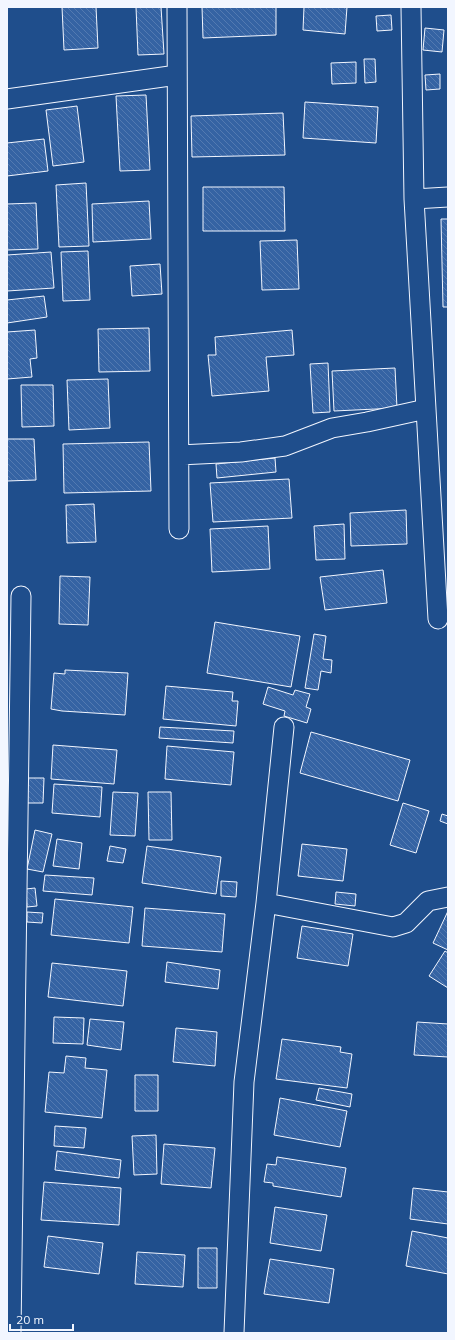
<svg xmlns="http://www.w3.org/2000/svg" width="455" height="1340" font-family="Mulish,sans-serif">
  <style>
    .building { fill: url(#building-back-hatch); stroke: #f2f6ff }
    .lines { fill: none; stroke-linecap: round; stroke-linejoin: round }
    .street-casing { stroke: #f2f6ff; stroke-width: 21 }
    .street { stroke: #1f4e8c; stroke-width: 19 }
  </style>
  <defs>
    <pattern id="building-back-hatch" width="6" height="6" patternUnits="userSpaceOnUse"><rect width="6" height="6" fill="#3563a3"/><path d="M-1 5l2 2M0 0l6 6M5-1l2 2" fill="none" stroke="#537ab1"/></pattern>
  </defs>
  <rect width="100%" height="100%" fill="#1f4e8c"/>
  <path class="building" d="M 62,7 L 96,7 L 98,48 L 64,50 Z
    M 136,7 L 161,7 L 164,54 L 138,55 Z
    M 202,7 L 276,7 L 276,35 L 203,38 Z
    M 304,7 L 347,7 L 345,34 L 303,30 Z
    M 391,15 L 392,30 L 377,31 L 376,16 Z
    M 425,28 L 444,30 L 442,52 L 423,50 Z
    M 364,59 L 375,59 L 376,82 L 365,83 Z
    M 356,62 L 356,83 L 332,84 L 331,63 Z
    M 440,74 L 440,89 L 426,90 L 425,75 Z
    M 146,95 L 150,170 L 120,171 L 116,96 Z
    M 305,102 L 378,107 L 376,143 L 303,138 Z
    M 77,106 L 84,162 L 53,166 L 46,110 Z
    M 283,113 L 285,155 L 192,157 L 191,116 Z
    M 44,139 L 48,171 L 7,176 L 7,143 Z
    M 86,183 L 89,246 L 59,247 L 56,185 Z
    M 203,187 L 284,187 L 285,231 L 203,231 Z
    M 149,201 L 151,239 L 93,242 L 92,204 Z
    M 36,203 L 38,249 L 7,250 L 7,204 Z
    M 441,219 L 448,219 L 448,307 L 443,307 Z
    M 297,240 L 299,289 L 262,290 L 260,241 Z
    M 88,251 L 90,300 L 63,301 L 61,252 Z
    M 51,252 L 54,288 L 7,291 L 7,255 Z
    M 160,264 L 162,294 L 132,296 L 130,266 Z
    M 44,296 L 47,317 L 7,323 L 7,300 Z
    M 149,328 L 150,371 L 99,372 L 98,329 Z
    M 35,330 L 37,358 L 30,359 L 32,377 L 7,379 L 7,332 Z
    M 292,330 L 294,355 L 266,357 L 269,391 L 212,396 L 208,355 L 216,355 L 215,337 Z
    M 328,363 L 330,412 L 313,413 L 310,364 Z
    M 395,368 L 397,408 L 334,411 L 332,371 Z
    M 108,379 L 110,428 L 69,430 L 67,380 Z
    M 21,385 L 53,385 L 54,426 L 22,427 Z
    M 7,439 L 34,439 L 36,480 L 7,481 Z
    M 149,442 L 151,491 L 64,493 L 63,444 Z
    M 275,458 L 276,472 L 217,478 L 216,464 Z
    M 289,479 L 292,518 L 213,522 L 210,483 Z
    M 94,504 L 96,542 L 67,543 L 66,505 Z
    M 406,510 L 407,544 L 351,546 L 350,513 Z
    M 344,524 L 345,559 L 316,560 L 314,526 Z
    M 268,526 L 270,569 L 212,572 L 210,529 Z
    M 383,570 L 387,603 L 325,610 L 320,577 Z
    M 60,576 L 90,577 L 88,625 L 59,624 Z
    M 215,622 L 300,636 L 291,687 L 207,673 Z
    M 314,634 L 326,636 L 323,659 L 332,660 L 331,673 L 321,671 L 318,690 L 305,688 Z
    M 65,670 L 128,673 L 125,715 L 62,711 L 51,709 L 54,673 L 65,674 Z
    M 166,686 L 233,692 L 232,701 L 238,701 L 236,726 L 163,719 Z
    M 268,687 L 293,695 L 295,690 L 310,694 L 306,707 L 311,709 L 307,723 L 284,716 L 285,711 L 263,704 Z
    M 160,727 L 234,731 L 233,743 L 159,738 Z
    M 311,732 L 410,760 L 398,801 L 300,773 Z
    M 53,745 L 117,750 L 114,784 L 51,779 Z
    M 167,746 L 234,752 L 231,785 L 165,779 Z
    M 28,778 L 44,778 L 43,803 L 27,803 Z
    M 54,784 L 102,787 L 100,817 L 52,813 Z
    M 113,792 L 138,793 L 135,836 L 110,835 Z
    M 148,792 L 171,792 L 172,840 L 149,840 Z
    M 403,803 L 429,811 L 416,853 L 390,845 Z
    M 442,814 L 448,816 L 448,824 L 440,821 Z
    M 35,830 L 52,834 L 43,872 L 27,869 Z
    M 57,839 L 82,843 L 79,869 L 53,866 Z
    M 302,844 L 347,849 L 343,881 L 298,876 Z
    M 110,846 L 126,849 L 123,863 L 107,861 Z
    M 147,846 L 221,857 L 216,894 L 142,883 Z
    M 45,875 L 94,878 L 92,895 L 43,891 Z
    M 221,881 L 237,882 L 236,897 L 221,896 Z
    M 35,888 L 37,906 L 27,907 L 26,889 Z
    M 336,892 L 356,894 L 355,906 L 335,904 Z
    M 55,899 L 133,907 L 129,943 L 51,935 Z
    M 145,908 L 225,914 L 222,952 L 142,946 Z
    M 448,911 L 448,950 L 433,943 Z
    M 27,912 L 43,913 L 42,923 L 27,922 Z
    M 302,926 L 353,934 L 348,966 L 297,958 Z
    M 445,951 L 448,953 L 448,988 L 429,976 Z
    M 167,962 L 220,970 L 218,989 L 165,982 Z
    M 52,963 L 127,971 L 123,1006 L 48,997 Z
    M 54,1017 L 84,1018 L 83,1044 L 53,1043 Z
    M 90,1019 L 124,1022 L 121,1050 L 87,1045 Z
    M 417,1022 L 448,1024 L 448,1057 L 414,1055 Z
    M 176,1028 L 217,1032 L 215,1066 L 173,1062 Z
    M 282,1039 L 341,1047 L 340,1052 L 352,1054 L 347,1088 L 276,1079 Z
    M 66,1056 L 86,1058 L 85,1068 L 107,1070 L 102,1118 L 45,1112 L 49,1072 L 64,1073 Z
    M 135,1075 L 158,1075 L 158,1111 L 135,1111 Z
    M 319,1088 L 352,1094 L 350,1107 L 316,1100 Z
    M 280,1098 L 347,1111 L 340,1147 L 274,1135 Z
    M 55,1126 L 86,1128 L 84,1148 L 54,1146 Z
    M 156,1135 L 157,1174 L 134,1175 L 132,1136 Z
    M 164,1144 L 215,1148 L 211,1188 L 161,1184 Z
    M 57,1151 L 121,1160 L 119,1178 L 55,1170 Z
    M 277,1157 L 346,1168 L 341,1197 L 273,1186 L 273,1183 L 264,1182 L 267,1164 L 276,1165 Z
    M 44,1182 L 121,1188 L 119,1225 L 41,1220 Z
    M 413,1188 L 448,1192 L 448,1224 L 410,1219 Z
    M 275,1207 L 327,1215 L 321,1251 L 270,1243 Z
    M 412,1231 L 448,1238 L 448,1274 L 406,1266 Z
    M 48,1236 L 103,1243 L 99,1274 L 44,1267 Z
    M 198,1248 L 217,1248 L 217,1288 L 198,1288 Z
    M 137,1252 L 185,1255 L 183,1287 L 135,1284 Z
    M 270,1259 L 334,1269 L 329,1303 L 264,1294 Z"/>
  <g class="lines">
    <defs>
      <path id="street" d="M 177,7 L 179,529
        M 411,7 L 414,199 L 438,619
        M 7,99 L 177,75
        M 414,199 L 448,197
        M 179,455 L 241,452 L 285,446 L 332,428 L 367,422 L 426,409
        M 266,903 L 393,927 L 406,923 L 428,901 L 448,897
        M 11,1333 L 21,596
        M 234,1333 L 244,1082 L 266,903 L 284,727"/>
    </defs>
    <use href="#street" class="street-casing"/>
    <use href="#street" class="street"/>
  </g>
  <rect width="455" height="1340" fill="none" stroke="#f2f6ff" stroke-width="16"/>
  <path d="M10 1324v6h63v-6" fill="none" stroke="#f2f6ff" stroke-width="2"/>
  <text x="16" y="1324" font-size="12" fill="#f2f6ff" stroke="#1f4e8c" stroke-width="3" paint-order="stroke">20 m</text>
</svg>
